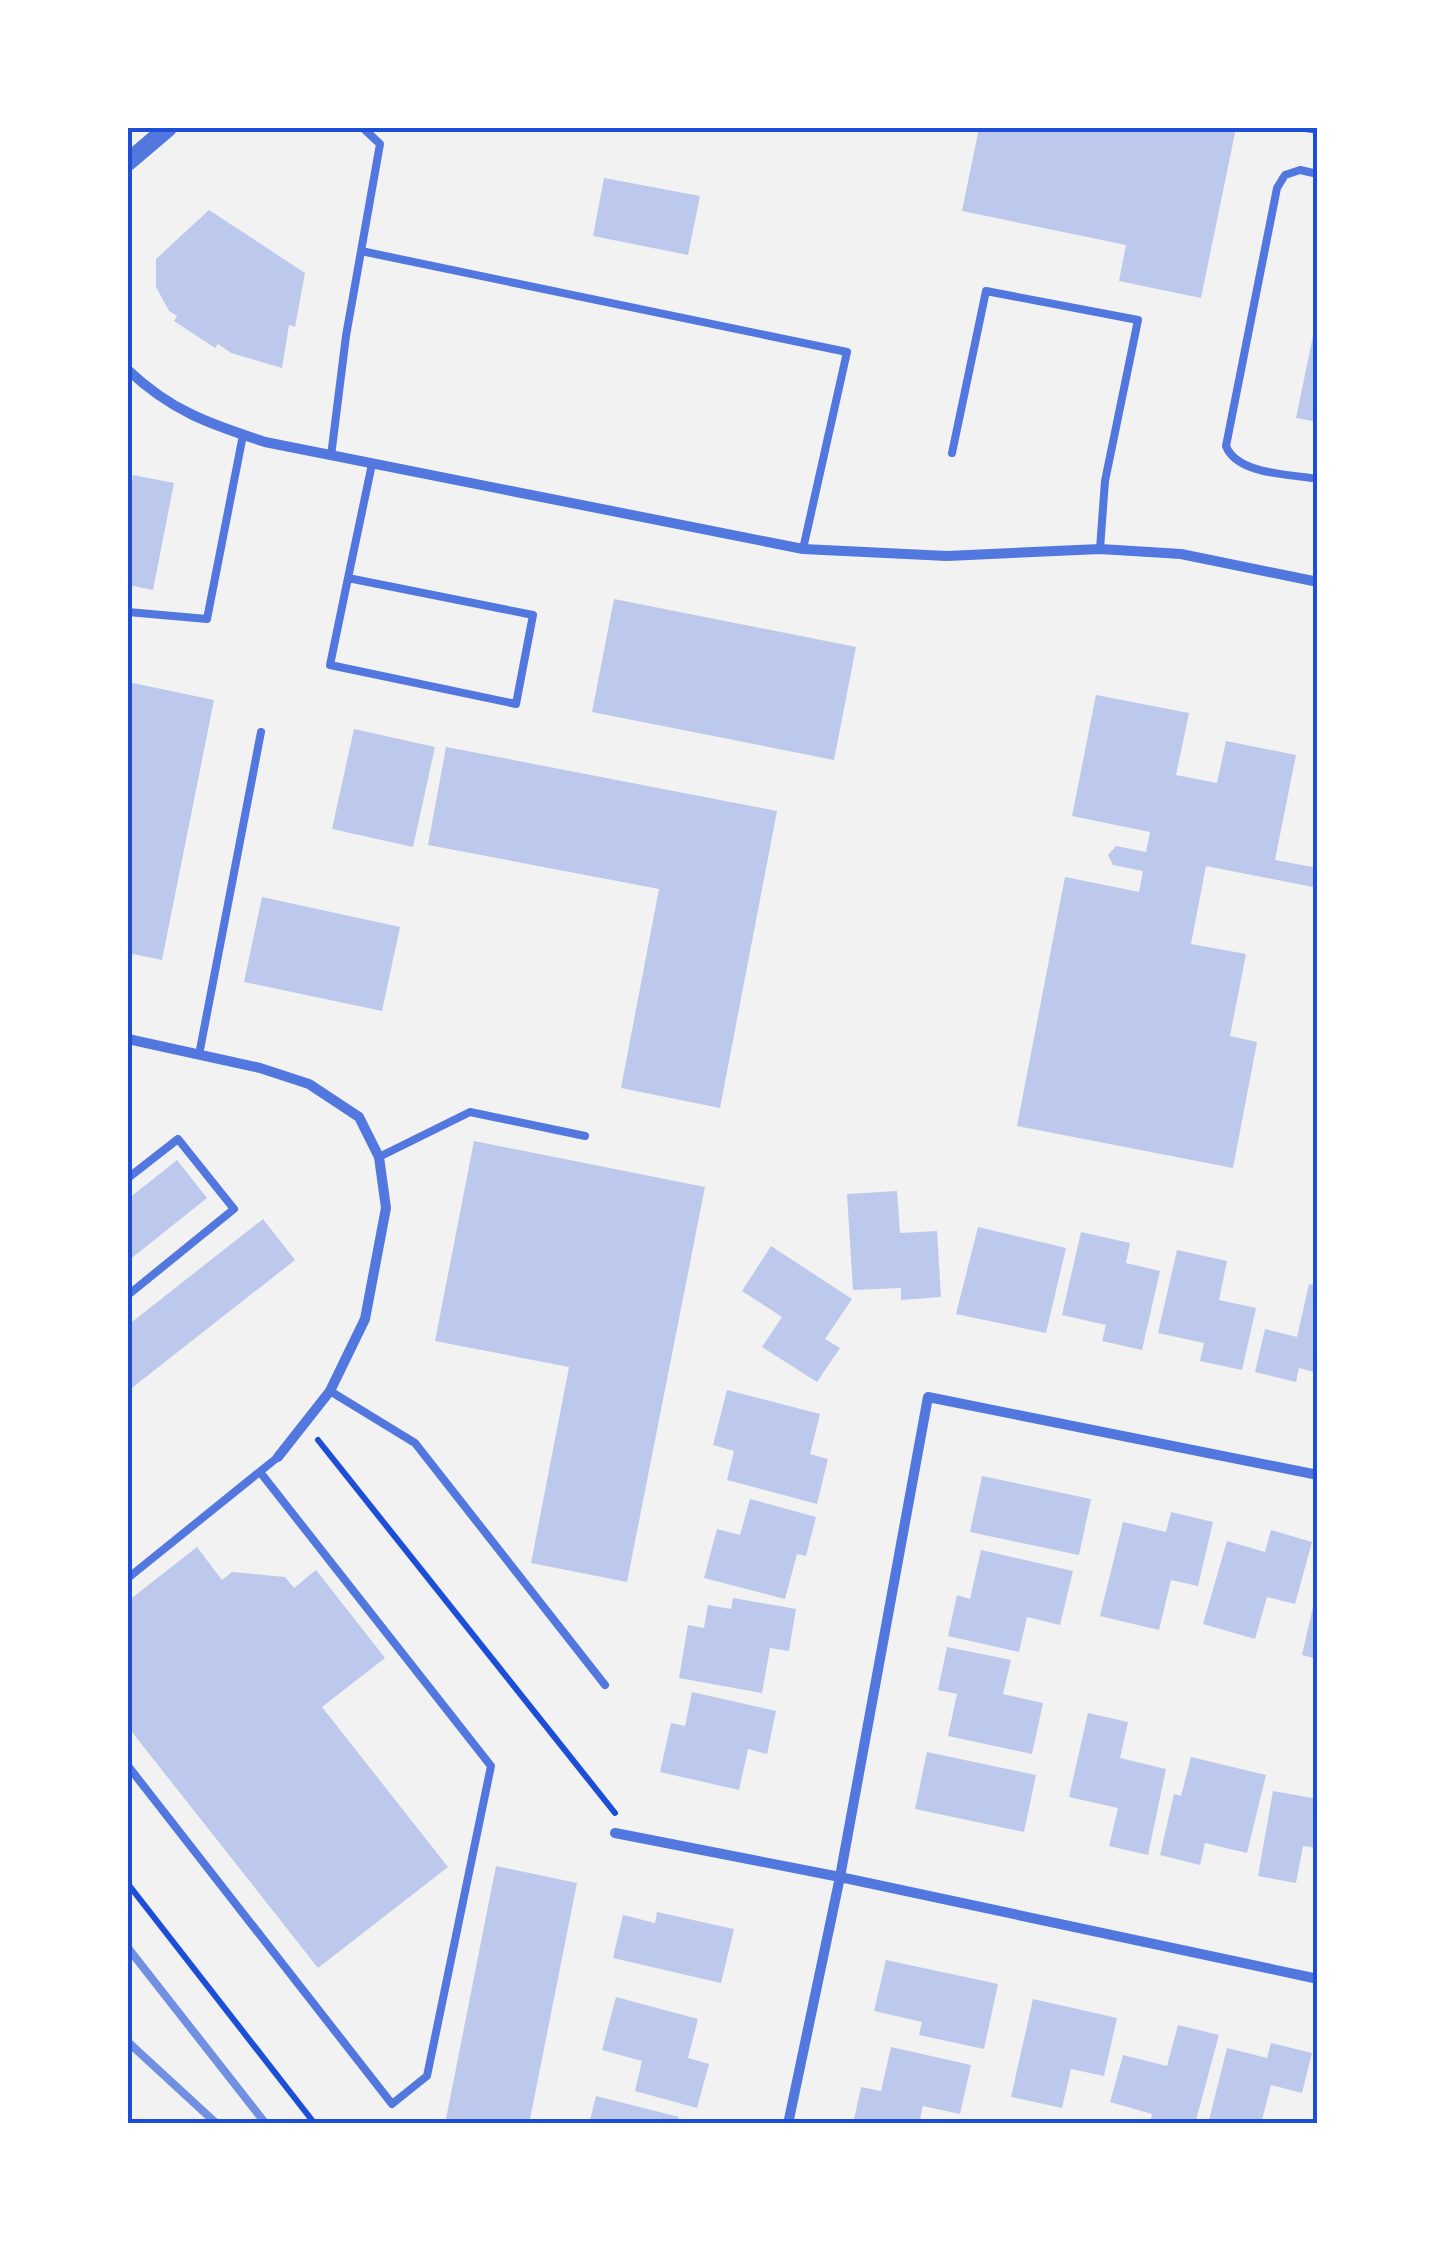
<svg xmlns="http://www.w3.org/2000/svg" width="1445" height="2251" font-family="'Sofia Sans Condensed',sans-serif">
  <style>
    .building { fill: #bdc9ec }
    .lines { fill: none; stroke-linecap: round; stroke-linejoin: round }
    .path { stroke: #1d4ed8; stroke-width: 6 }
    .service { stroke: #5277de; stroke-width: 8 }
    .minor { stroke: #5277de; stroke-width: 10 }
    .tertiary { stroke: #5277de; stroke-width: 18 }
    .rail { stroke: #7290e2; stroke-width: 8 }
    .neatline { fill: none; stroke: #1d4ed8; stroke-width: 4 }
  </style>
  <rect width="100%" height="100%" fill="#f2f2f2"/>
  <path class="building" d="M 979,128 L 1236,128 L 1201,298 L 1119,281 L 1126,245 L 962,211 Z
    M 604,178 L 700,196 L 688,255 L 593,236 Z
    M 209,210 L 305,273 L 295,327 L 289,325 L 282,368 L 231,353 L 218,344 L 215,348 L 174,321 L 177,316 L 169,311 L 156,287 L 156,259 Z
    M 1316,321 L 1318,321 L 1318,422 L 1296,418 Z
    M 133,475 L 174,483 L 153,590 L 128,585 L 128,477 L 132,481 Z
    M 614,599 L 856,647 L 834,760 L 592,712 Z
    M 128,682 L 214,700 L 162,960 L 128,953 Z
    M 1096,695 L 1189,713 L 1176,775 L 1217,783 L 1226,741 L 1296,755 L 1275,860 L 1318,868 L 1318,888 L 1206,866 L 1191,944 L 1246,954 L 1230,1036 L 1257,1042 L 1233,1168 L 1017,1126 L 1065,877 L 1139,892 L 1143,871 L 1113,865 L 1108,855 L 1116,846 L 1146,852 L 1150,832 L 1072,816 Z
    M 354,729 L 435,747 L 413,847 L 332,829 Z
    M 446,747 L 777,811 L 720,1108 L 621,1088 L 659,889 L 428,845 Z
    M 262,897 L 400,927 L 382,1011 L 244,982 Z
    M 474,1141 L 705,1187 L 627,1582 L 531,1563 L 569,1367 L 435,1341 Z
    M 177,1160 L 207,1198 L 128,1261 L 128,1199 Z
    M 897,1191 L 900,1233 L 937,1231 L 941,1297 L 901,1300 L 901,1288 L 853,1290 L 847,1194 Z
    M 263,1219 L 295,1260 L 128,1391 L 128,1325 Z
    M 978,1227 L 1066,1248 L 1046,1333 L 956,1314 Z
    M 1081,1232 L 1130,1243 L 1126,1263 L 1160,1271 L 1142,1350 L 1102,1341 L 1106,1325 L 1062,1315 Z
    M 771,1246 L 852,1299 L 825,1339 L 840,1348 L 817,1382 L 762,1347 L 782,1317 L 742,1291 Z
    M 1177,1250 L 1227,1261 L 1219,1300 L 1256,1308 L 1242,1370 L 1200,1361 L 1204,1343 L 1158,1333 Z
    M 1309,1284 L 1318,1286 L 1318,1373 L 1299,1368 L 1296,1382 L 1255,1372 L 1265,1329 L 1297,1337 Z
    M 727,1390 L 820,1414 L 810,1454 L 828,1459 L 817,1504 L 727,1480 L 734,1451 L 713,1445 Z
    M 982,1476 L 1091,1499 L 1079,1555 L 970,1532 Z
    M 750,1499 L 816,1517 L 806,1556 L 797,1554 L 785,1599 L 704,1578 L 717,1529 L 740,1535 Z
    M 1171,1512 L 1213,1522 L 1198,1586 L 1171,1580 L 1159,1630 L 1100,1616 L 1123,1522 L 1166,1532 Z
    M 1271,1530 L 1312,1542 L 1295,1604 L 1267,1597 L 1255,1639 L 1203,1624 L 1227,1541 L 1265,1552 Z
    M 197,1547 L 222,1580 L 232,1572 L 285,1577 L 294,1588 L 316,1570 L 385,1658 L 322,1707 L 448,1867 L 318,1968 L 128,1727 L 128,1601 Z
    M 981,1550 L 1073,1571 L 1060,1625 L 1027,1617 L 1019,1652 L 948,1636 L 957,1595 L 970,1599 Z
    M 1316,1594 L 1318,1594 L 1318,1659 L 1302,1655 Z
    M 733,1598 L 796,1609 L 789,1651 L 770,1648 L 762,1693 L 679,1678 L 688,1625 L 704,1628 L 708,1605 L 731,1609 Z
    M 947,1647 L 1011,1660 L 1003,1694 L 1043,1703 L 1032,1754 L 948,1736 L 957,1694 L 938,1690 Z
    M 692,1692 L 776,1711 L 767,1754 L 748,1749 L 739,1790 L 660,1772 L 671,1723 L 685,1726 Z
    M 1088,1713 L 1128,1722 L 1120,1758 L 1166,1769 L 1148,1855 L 1109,1846 L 1118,1808 L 1069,1797 Z
    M 927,1752 L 1036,1775 L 1024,1832 L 915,1809 Z
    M 1191,1757 L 1266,1775 L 1247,1853 L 1205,1843 L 1200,1865 L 1160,1855 L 1174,1794 L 1181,1796 Z
    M 1273,1791 L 1318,1799 L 1318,1848 L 1303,1846 L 1296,1883 L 1258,1876 Z
    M 496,1866 L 577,1883 L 529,2124 L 445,2124 Z
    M 657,1912 L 734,1929 L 721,1983 L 613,1958 L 623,1915 L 655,1923 Z
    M 886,1960 L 998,1984 L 984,2049 L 919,2035 L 922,2022 L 874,2011 Z
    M 616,1997 L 698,2019 L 688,2058 L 709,2064 L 697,2108 L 635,2091 L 642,2061 L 602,2050 Z
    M 1033,1999 L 1117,2018 L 1104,2076 L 1071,2069 L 1062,2108 L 1011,2097 Z
    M 1178,2025 L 1219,2035 L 1195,2124 L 1150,2124 L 1152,2114 L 1110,2102 L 1123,2055 L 1167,2066 Z
    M 1271,2043 L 1312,2053 L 1302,2093 L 1271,2085 L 1261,2124 L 1208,2124 L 1227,2048 L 1267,2058 Z
    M 891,2047 L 971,2065 L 960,2114 L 923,2106 L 919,2124 L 853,2124 L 861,2087 L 881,2091 Z
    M 596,2096 L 679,2117 L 677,2124 L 589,2124 Z"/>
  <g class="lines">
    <path class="path" d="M 318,1440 L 615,1813
      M 128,1884 L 315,2124"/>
    <path class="service" d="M 1305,128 L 1318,130
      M 1318,174 L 1300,170 L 1285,175 L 1277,188 L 1226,446 C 1237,475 1291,474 1318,479
      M 361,251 L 847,352 L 803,549
      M 952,453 L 986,291 L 1138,320 L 1105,481 L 1100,549
      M 331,456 L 346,336 L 380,144 L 363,128
      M 348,578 L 330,665 L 516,704 L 533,615 L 348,578 L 372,464
      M 128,612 L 207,619 L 243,435
      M 199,1055 L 261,732
      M 379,1157 L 470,1112 L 585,1136
      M 128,1178 L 178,1139 L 234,1209 L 128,1295
      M 330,1391 L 415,1443 L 605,1685
      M 128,1578 L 278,1457
      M 128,1766 L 392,2104 L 427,2076 L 491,1766 L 260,1472"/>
    <path class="minor" d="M 128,370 C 171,411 210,424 265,442 L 803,549 L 947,556 L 1100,549 L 1181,554 L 1318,582
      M 128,1039 L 260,1068 L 309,1084 L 359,1117 L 379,1157 L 386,1208 L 365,1319 L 330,1391 L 278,1457
      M 615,1833 L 840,1877 L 1318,1979
      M 788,2124 L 840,1877 L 928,1397 L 1318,1475"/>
    <path class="tertiary" d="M 128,162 L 168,128"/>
    <path class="rail" d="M 128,1948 L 266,2124
      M 128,2042 L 217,2124"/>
  </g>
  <rect width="1445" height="2251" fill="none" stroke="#ffffff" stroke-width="260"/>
  <rect x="130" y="130" width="1185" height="1991" class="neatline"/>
</svg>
